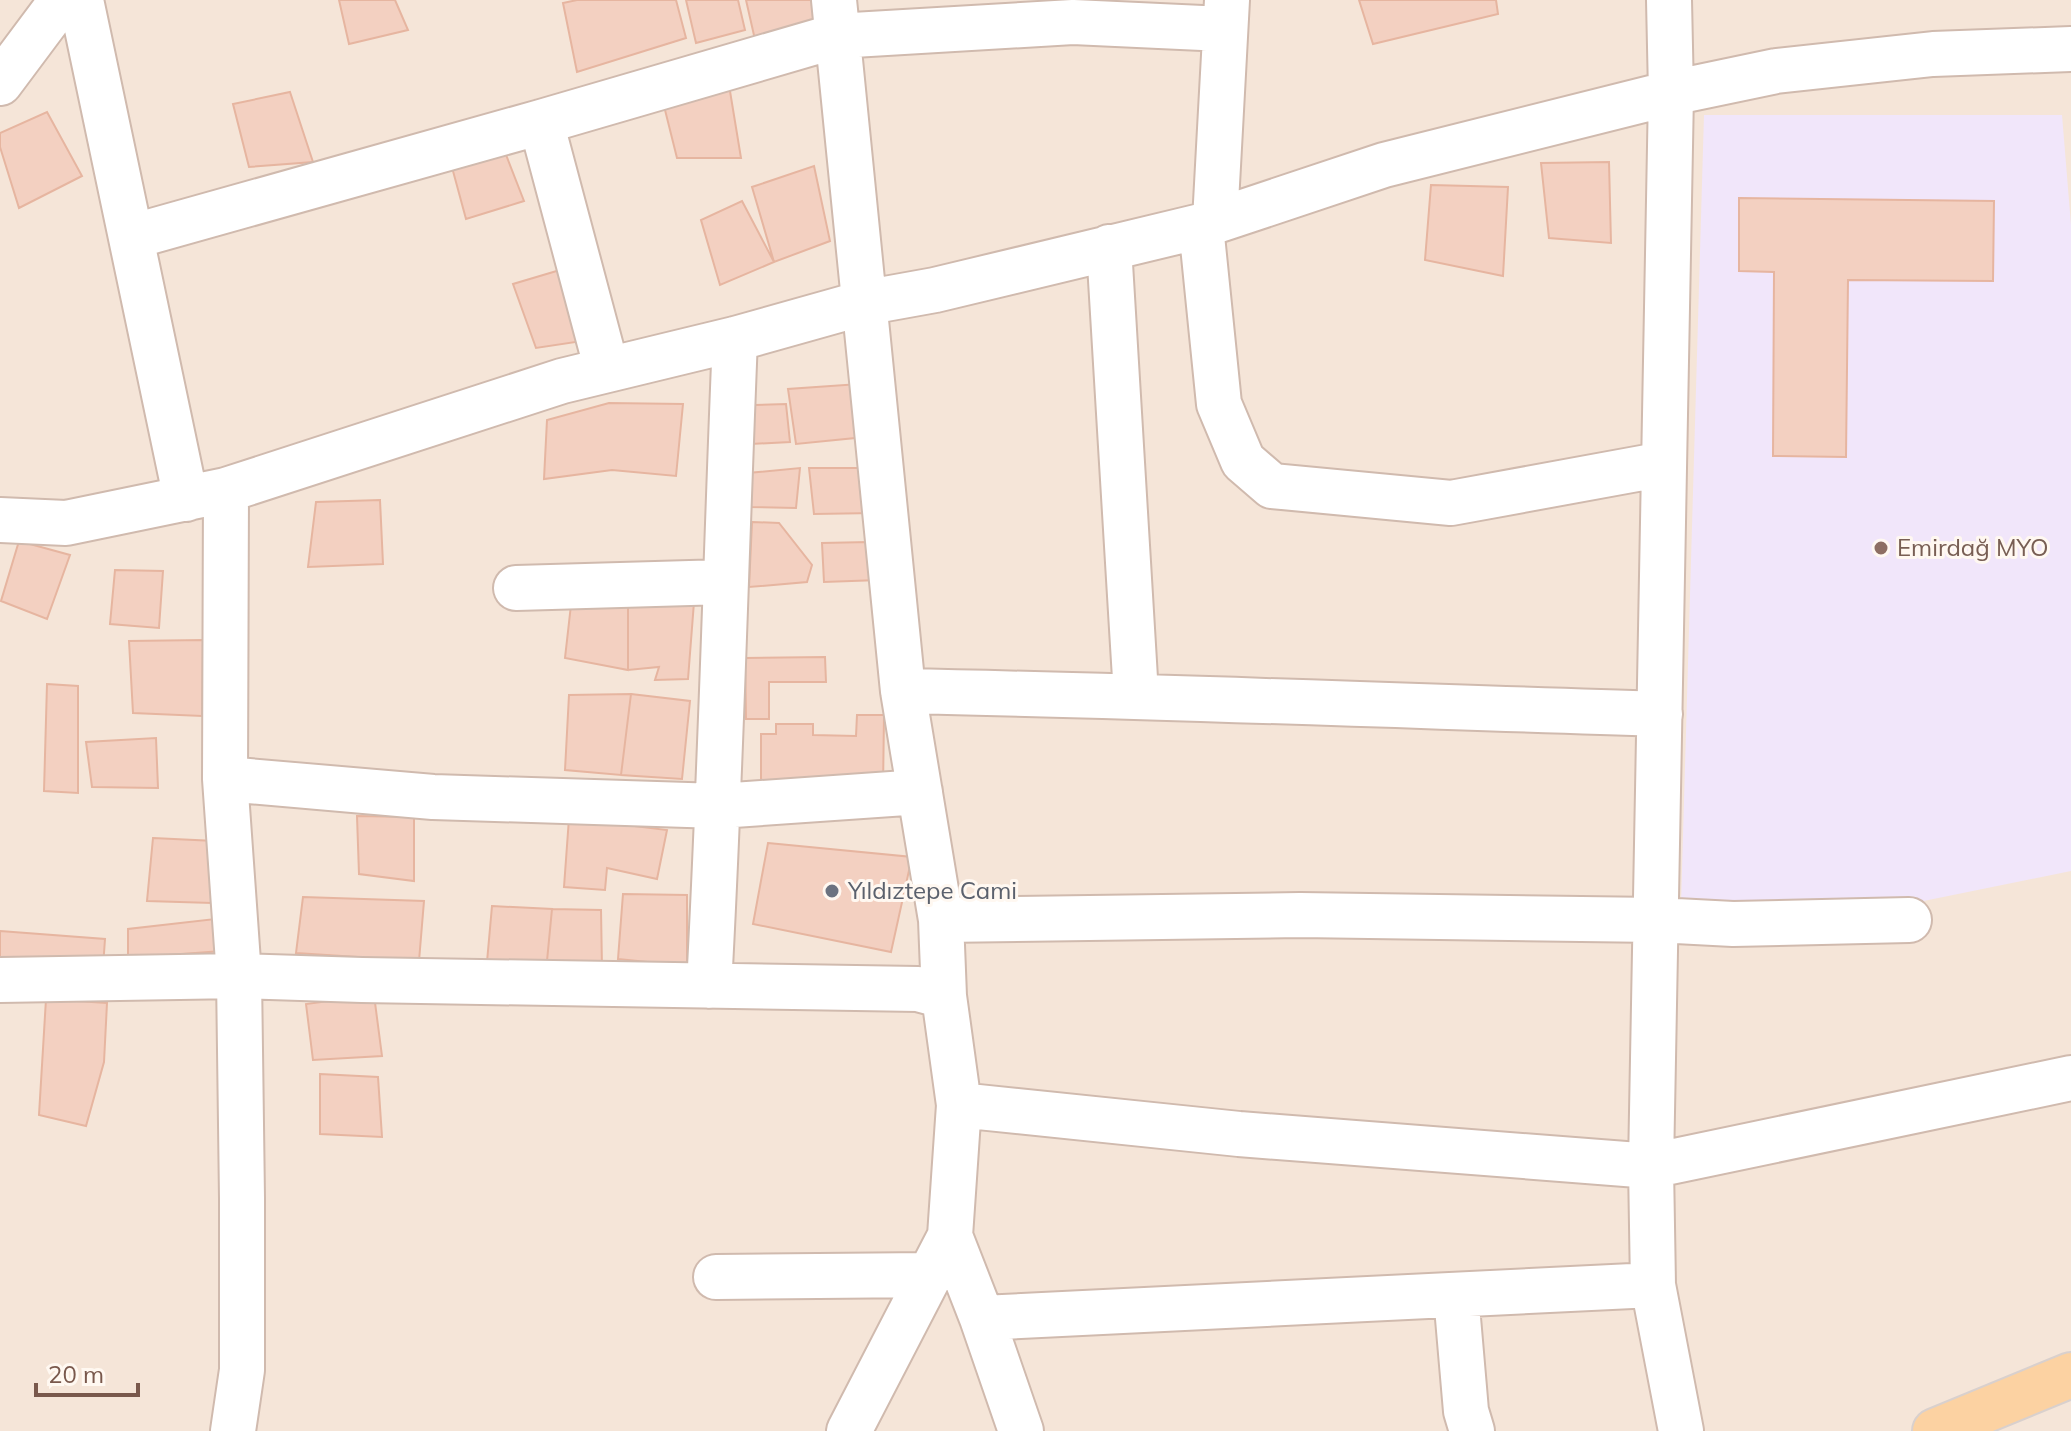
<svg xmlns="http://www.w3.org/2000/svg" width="2071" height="1431" font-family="Mulish,sans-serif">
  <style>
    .residential { fill: #f5e5d8 }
    .education { fill: #f1e6fa }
    .building { fill: #f3d0c1; stroke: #e6b5a0; stroke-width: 2 }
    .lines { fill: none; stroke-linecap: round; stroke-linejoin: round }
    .minor-casing { stroke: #d0baae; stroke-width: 48 }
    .major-casing { stroke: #d9d0cd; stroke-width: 48 }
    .minor { stroke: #fff; stroke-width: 44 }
    .major { stroke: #fcd2a2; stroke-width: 44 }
    .education-dot { fill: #8d6e63; stroke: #fff8f1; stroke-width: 3 }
    .worship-dot { fill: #6b7280; stroke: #fff8f1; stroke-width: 3 }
    .labels { text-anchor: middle; stroke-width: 6; stroke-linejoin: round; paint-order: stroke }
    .education-label { font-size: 24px; fill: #785e54; stroke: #fff8f1; text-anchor: start }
    .worship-label { font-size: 24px; fill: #5b616d; stroke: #fff8f1; text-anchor: start }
  </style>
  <rect width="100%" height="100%" fill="#fdf4ea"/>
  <path class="residential" d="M 0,0 L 2071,0 L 2071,1431 L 0,1431 Z"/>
  <path class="education" d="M 1704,115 L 2062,115 L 2071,225 L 2071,871 L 1899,906 L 1681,904 Z"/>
  <path class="building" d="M 339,0 L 395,0 L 408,30 L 349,44 Z
    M 577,0 L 676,0 L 686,38 L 577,72 L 563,3 Z
    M 686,0 L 738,0 L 745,30 L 696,43 Z
    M 746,0 L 815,0 L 815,30 L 756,44 Z
    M 1359,0 L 1496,0 L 1498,14 L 1373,44 Z
    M 728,79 L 741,158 L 677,158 L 663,102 Z
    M 290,92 L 313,162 L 249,167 L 233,104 Z
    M 47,112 L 82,176 L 19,208 L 0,147 L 0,133 Z
    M 501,142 L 524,201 L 466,219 L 450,160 Z
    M 1609,162 L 1611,243 L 1549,238 L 1541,163 Z
    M 814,166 L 830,241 L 774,262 L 752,187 Z
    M 1431,185 L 1508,187 L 1503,276 L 1425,260 Z
    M 1739,198 L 1994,201 L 1993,281 L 1848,280 L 1846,457 L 1773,456 L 1774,272 L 1739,271 Z
    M 742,201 L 774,262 L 720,285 L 701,220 Z
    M 570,267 L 589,340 L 536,348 L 513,284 Z
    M 859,384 L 865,437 L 796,444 L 788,389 Z
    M 609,403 L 683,404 L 676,476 L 612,470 L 544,479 L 547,420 Z
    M 786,404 L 790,442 L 751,444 L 754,405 Z
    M 800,468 L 796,508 L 747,507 L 748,473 Z
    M 809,468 L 870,468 L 875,513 L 814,514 Z
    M 380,500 L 383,564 L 308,567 L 316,502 Z
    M 752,522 L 779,523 L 812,565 L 807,582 L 749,587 Z
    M 19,541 L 70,555 L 47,619 L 1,601 Z
    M 869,542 L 879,580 L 824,582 L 822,543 Z
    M 115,570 L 163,571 L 159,628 L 110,624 Z
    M 572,596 L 628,601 L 628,670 L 565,658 Z
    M 628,601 L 694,602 L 688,679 L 655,680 L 659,667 L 628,670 Z
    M 203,640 L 202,716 L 133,713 L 129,641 Z
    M 825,657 L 826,682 L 769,682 L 769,719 L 746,719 L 745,658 Z
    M 47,684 L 78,686 L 78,793 L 44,791 Z
    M 631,694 L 621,775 L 565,770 L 569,695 Z
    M 631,694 L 690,701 L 682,779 L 621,775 Z
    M 857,715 L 884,715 L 883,789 L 761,787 L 761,734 L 776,734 L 776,724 L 813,724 L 813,735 L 856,736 Z
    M 156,738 L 158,788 L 92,787 L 86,742 Z
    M 357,816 L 414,817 L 414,881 L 359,874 Z
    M 569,818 L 667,830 L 657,879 L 607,868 L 605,890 L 564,887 Z
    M 153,838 L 215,841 L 212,903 L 147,901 Z
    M 768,843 L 912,857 L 891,952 L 753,924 Z
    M 623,894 L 687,895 L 687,966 L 618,959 Z
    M 303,897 L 424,901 L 419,961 L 296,953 Z
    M 492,906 L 552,909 L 547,961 L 487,962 Z
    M 552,909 L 601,910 L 602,968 L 547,961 Z
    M 215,919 L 222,951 L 128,958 L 128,929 Z
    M 0,931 L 105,939 L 103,967 L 0,962 Z
    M 374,995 L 382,1056 L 313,1060 L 306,1004 Z
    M 46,999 L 107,1003 L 104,1062 L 86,1126 L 39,1115 Z
    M 320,1074 L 378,1077 L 382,1137 L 320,1134 Z"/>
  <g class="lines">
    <defs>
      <path id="minor" d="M 81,0 L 186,499
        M 834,0 L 903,691 L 941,920 L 944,996 L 959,1105 L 950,1236 L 982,1318 L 1021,1431
        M 1669,0 L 1671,93 L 1651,1166 L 1653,1285 L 1681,1431
        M 0,83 L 62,0
        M 541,122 L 607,370
        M 1215,221 L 1227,0
        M 1201,226 L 1219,404 L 1243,461 L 1272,486 L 1451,503 L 1664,464
        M 131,237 L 541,122 L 836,36 L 1073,22 L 1224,29
        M 1109,247 L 1136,695
        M 226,490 L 225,779 L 239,976 L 242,1198 L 242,1370 L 233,1431
        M 0,520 L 66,523 L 226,490 L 562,381 L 735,339 L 863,303 L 935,290 L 1201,226 L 1384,165 L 1671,93 L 1776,71 L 1933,54 L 2071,49
        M 516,588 L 725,582
        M 903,691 C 1155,696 1407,706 1660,714
        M 225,779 L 433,797 L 719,806 L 920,792
        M 941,920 L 1300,915 L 1657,920 L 1733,924 L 1909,920
        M 0,980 L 239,976 L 362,980 L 918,989 L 944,996
        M 709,986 C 721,770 726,554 735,339
        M 959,1105 L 1239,1134 L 1651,1166 L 2071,1078
        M 716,1277 L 929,1275
        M 1456,1295 L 1466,1411 L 1472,1431
        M 982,1318 L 1653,1285
        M 849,1431 L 950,1236"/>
      <path id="major" d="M 1935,1431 L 2071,1375"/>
    </defs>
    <use href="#minor" class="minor-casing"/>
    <use href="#major" class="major-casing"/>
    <use href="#minor" class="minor"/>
    <use href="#major" class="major"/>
  </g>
  <circle class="education-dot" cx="1881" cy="548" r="8"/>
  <circle class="worship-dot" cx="832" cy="891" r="8"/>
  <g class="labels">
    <g class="education-label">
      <text x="1897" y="556">Emirdağ MYO</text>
    </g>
    <g class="worship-label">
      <text x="848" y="899">Yıldıztepe Cami</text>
    </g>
  </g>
  <path d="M36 1383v12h102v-12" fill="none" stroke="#79584c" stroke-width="4"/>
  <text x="48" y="1383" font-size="24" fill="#79584c" stroke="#fff8f1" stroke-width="6" paint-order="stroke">20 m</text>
</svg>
